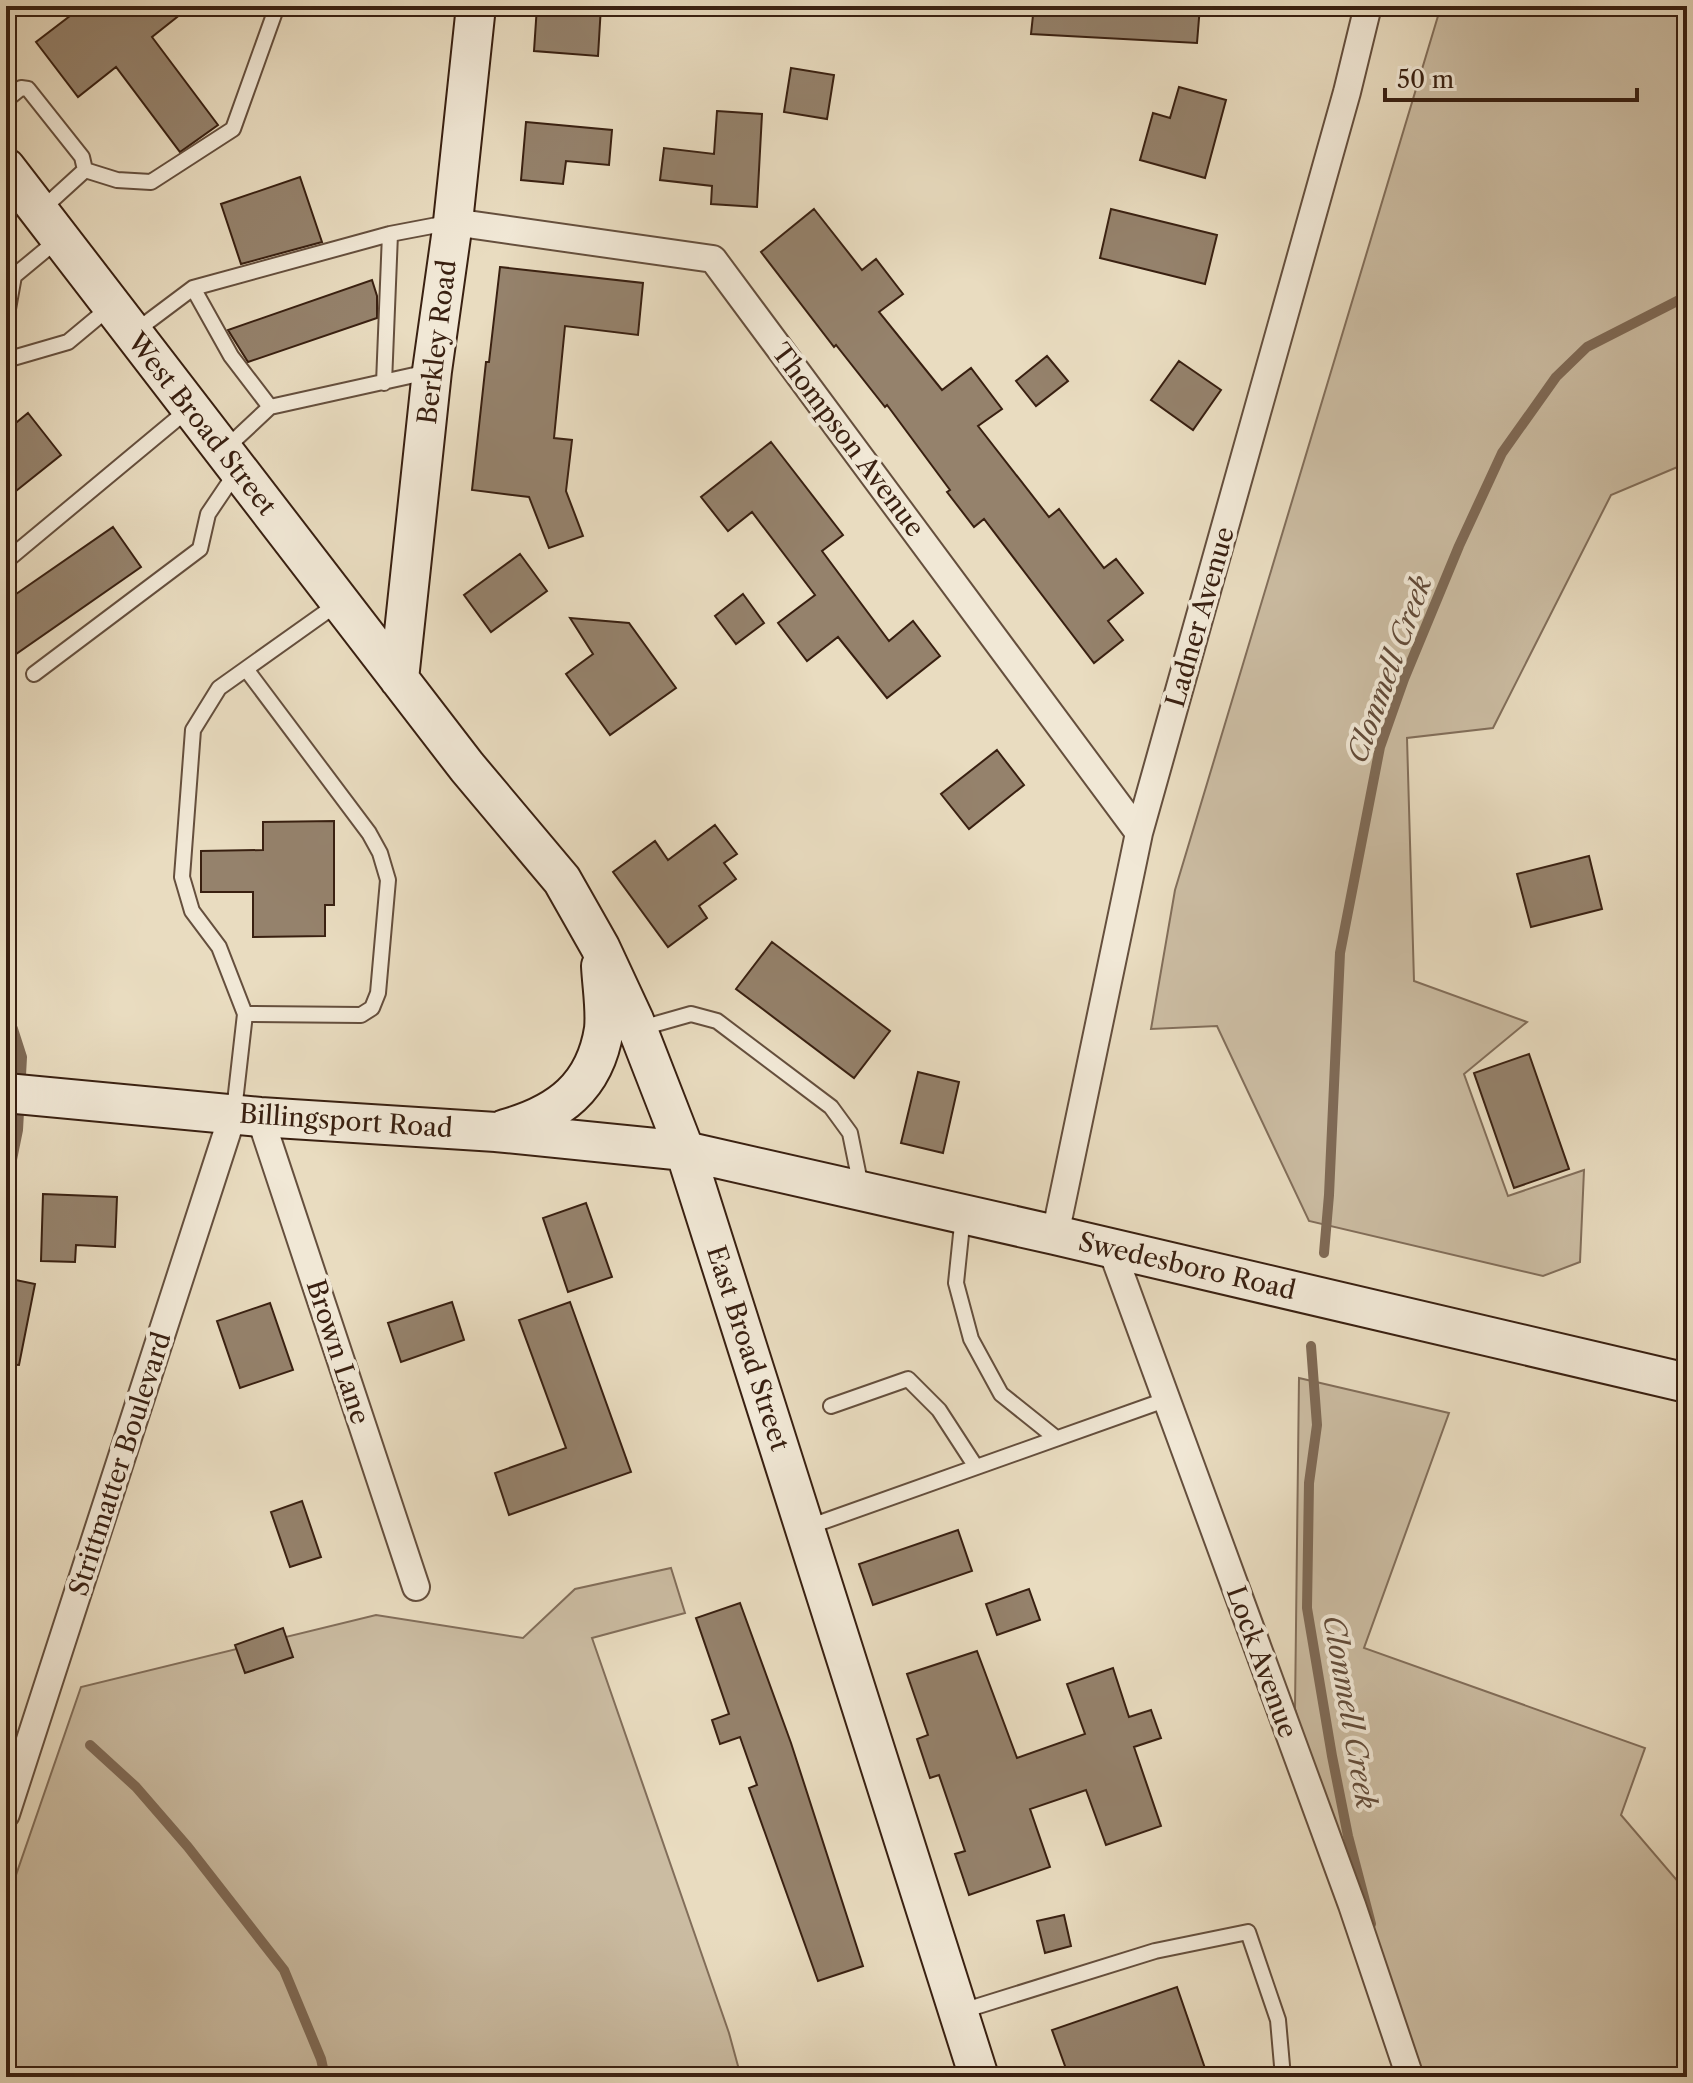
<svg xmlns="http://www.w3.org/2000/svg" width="1693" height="2083" font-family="'Libre Caslon Text',serif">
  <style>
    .green { fill: #cbbca2; stroke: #826e5a; stroke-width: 2 }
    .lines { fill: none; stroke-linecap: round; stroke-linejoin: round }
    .stream { stroke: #7f6a56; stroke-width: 10 }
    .building { fill: #95826c; stroke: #392011; stroke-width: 2 }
    .lane-casing { stroke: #654f3d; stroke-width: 18 }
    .street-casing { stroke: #654f3d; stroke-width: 30 }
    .secondary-casing { stroke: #392011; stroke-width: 42 }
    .lane { stroke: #f1e8d6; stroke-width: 14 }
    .street { stroke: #f1e8d6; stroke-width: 26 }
    .secondary { stroke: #f1e8d6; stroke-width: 38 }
    .labels { text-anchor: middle; stroke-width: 8; stroke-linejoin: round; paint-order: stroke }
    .street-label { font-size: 26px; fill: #392011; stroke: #f1e8d6 }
    .water-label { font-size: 28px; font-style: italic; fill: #624b39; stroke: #f1e8d6 }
  </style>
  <rect width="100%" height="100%" fill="#e9dcc0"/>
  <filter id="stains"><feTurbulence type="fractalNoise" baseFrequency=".0025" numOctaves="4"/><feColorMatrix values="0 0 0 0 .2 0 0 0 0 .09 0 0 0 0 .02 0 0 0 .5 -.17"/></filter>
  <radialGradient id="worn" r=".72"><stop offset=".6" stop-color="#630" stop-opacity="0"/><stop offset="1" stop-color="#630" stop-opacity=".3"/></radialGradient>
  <path class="green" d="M 1441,6 L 1587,6 L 1597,11 L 1605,6 L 1687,6 L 1687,463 L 1611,495 L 1493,728 L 1407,738 L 1414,981 L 1527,1022 L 1464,1074 L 1508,1196 L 1584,1170 L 1580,1262 L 1543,1276 L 1309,1221 L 1217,1026 L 1151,1029 L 1175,890 Z
    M 1299,1378 L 1449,1413 L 1364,1648 L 1645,1748 L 1621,1815 L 1687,1892 L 1687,2077 L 1403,2077 L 1295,1709 Z
    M 671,1568 L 685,1613 L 592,1638 L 729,2033 L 741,2077 L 6,2077 L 6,1904 L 81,1687 L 376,1615 L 523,1638 L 575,1589 Z"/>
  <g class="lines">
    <path class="stream" d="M 6,1015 L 13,1029 L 22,1057 L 18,1130 L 6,1189
      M 1324,1253 L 1329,1195 L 1340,953 L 1380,747 L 1404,679 L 1459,546 L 1502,453 L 1556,377 L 1587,347 L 1687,296
      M 1311,1346 L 1317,1425 L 1309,1483 L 1307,1608 L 1332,1756 L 1348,1836 L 1371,1924
      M 90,1745 L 136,1787 L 188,1847 L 284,1970 L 321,2059 L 325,2077"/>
  </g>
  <path class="building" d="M 83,6 L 191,6 L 152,37 L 218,125 L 180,152 L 116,67 L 78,97 L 36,42 Z
    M 537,6 L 601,6 L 598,56 L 534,51 Z
    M 1034,6 L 1200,6 L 1197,43 L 1031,34 Z
    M 791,68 L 834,75 L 827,119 L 784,112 Z
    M 1179,87 L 1226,100 L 1205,178 L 1140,160 L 1153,113 L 1170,118 Z
    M 717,111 L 762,114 L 757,207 L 711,204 L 712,186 L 660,180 L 664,148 L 714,154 Z
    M 526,122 L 612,130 L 609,165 L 566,161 L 563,184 L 521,180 Z
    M 300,177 L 322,242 L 241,264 L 221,204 Z
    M 814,209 L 862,270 L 876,259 L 903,294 L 879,312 L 942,390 L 971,368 L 1002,409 L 978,426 L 1049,517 L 1059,509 L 1104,568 L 1116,559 L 1143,593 L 1108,621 L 1123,640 L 1094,663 L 984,519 L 974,527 L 947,492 L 950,490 L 887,405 L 885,407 L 836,345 L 834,347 L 761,252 Z
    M 1111,209 L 1217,235 L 1205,284 L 1100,258 Z
    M 500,267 L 643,283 L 638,335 L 565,326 L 554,438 L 572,440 L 566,491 L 583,536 L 549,548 L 529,497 L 472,490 L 486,362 L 489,362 Z
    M 372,280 L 377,296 L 377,318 L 248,362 L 228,330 Z
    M 1047,356 L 1068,381 L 1036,406 L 1016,381 Z
    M 1179,361 L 1221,390 L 1193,430 L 1151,400 Z
    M 28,413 L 61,455 L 6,499 L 6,431 Z
    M 771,442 L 843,535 L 822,551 L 889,641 L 913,621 L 940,656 L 887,698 L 838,637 L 807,661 L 778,623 L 815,595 L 752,512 L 728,531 L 701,497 Z
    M 113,527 L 141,567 L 6,661 L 6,601 Z
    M 520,554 L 547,591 L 491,632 L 464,595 Z
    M 743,594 L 764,623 L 736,644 L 715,616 Z
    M 570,618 L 629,623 L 676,688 L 610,735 L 566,674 L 593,654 Z
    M 997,750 L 1024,785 L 969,829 L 941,794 Z
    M 334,821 L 334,905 L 325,905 L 325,936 L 253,937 L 253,892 L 201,892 L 201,851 L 263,850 L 263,822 Z
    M 715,825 L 737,854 L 724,863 L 736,879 L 699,906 L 707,918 L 668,947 L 613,872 L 655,841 L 668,860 Z
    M 1589,856 L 1602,909 L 1531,927 L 1517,874 Z
    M 772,942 L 890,1031 L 854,1078 L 736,989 Z
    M 1529,1054 L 1569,1169 L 1514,1188 L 1474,1073 Z
    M 918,1072 L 959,1082 L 943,1153 L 901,1143 Z
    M 43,1194 L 117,1197 L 115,1247 L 76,1245 L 75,1262 L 41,1261 Z
    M 586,1203 L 612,1277 L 568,1292 L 543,1218 Z
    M 6,1278 L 35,1284 L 19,1365 L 6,1364 Z
    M 452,1302 L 464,1340 L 401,1362 L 388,1323 Z
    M 570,1302 L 631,1472 L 509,1515 L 495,1473 L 566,1448 L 519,1320 Z
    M 270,1303 L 293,1370 L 240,1388 L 217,1321 Z
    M 302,1501 L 321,1557 L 290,1567 L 271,1512 Z
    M 958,1530 L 972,1571 L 873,1605 L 859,1564 Z
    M 1029,1589 L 1040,1620 L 997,1635 L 986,1604 Z
    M 740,1603 L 791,1743 L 863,1966 L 818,1981 L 749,1788 L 757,1785 L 740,1737 L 720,1744 L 712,1720 L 729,1714 L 696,1618 Z
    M 283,1628 L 293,1657 L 245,1673 L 235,1645 Z
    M 977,1651 L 1017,1758 L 1085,1734 L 1067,1684 L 1113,1668 L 1129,1717 L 1151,1710 L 1161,1738 L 1134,1747 L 1161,1826 L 1106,1845 L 1086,1790 L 1030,1809 L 1050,1867 L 969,1895 L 955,1854 L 965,1851 L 939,1775 L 930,1778 L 917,1739 L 928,1735 L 907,1674 Z
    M 1064,1915 L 1071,1946 L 1045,1953 L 1037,1921 Z
    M 1177,1987 L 1208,2077 L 1069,2077 L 1052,2030 Z"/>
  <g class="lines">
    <defs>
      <path id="lane" d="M 6,100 L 21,88 L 28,89 L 82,157 L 85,170 L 40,211
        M 85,170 L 117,180 L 151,182 L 233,129 L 276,9 L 280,6
        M 193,288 L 231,356 L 270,407
        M 6,320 L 14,276 L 60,238
        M 133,333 L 193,288 L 390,234 L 453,222
        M 6,360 L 68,342 L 110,307
        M 384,383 L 390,234
        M 225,449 L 270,407 L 428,372
        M 6,561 L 190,408
        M 34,674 L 200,549 L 208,514 L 237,471
        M 245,1014 L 361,1015 L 372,1008 L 378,993 L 388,880 L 380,853 L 369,833 L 246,669
        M 638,1029 L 691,1014 L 717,1021 L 831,1107 L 850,1133 L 861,1187
        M 234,1111 L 245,1014 L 219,947 L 192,911 L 182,877 L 193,730 L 219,688 L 340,602
        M 963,1215 L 956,1283 L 971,1339 L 1001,1394 L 1056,1438
        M 831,1406 L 908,1379 L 939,1410 L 976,1467
        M 808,1527 L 1165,1400
        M 959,2012 L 1155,1951 L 1248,1932 L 1278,2020 L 1283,2077"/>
      <path id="street" d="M 453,222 L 713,259 L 1139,833
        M 260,1117 L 416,1587
        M 1055,1235 L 1139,833 L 1347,92 L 1368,6
        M 1111,1248 L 1352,1905 L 1410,2077
        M 6,1814 L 233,1114"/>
      <path id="secondary" d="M 6,168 L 467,767 L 562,880 L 600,947 L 634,1020 L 685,1151 L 979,2077
        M 399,679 L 432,371 L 453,222 L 476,6
        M 6,1093 L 260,1117 L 496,1132 L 685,1151 L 1055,1235 L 1687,1383
        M 505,1129 C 559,1114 595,1087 604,1029 C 606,1009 602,986 601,966"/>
    </defs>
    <use href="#lane" class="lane-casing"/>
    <use href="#street" class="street-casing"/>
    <use href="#secondary" class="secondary-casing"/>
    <use href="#lane" class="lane"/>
    <use href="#street" class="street"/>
    <use href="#secondary" class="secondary"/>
  </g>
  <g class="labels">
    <g class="street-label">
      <text transform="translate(437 342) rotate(-83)" y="9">Berkley Road</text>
      <text transform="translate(202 424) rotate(52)" y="9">West Broad Street</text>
      <text transform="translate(848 440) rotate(53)" y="9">Thompson Avenue</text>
      <text transform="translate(1200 617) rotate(-74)" y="9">Ladner Avenue</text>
      <text transform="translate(346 1121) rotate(4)" y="9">Billingsport Road</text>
      <text transform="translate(1187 1266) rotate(13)" y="9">Swedesboro Road</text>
      <text transform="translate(748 1348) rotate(72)" y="9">East Broad Street</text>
      <text transform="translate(338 1352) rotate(72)" y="9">Brown Lane</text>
      <text transform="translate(120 1464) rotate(-72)" y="9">Strittmatter Boulevard</text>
      <text transform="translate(1262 1662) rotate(70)" y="9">Lock Avenue</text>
    </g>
    <g class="water-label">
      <text transform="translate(1389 669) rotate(-70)" y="10">Clonmell Creek</text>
      <text transform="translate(1350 1712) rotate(80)" y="10">Clonmell Creek</text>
    </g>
  </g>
  <rect width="1693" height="2083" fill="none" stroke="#e9dcc0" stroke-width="32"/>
  <rect x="8" y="8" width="1677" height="2067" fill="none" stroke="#392011" stroke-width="4"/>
  <rect x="16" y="16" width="1661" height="2051" fill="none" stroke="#392011" stroke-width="2"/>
  <path d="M1385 88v12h252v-12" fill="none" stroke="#392011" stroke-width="4"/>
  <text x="1397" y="88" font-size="24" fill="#392011" stroke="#f1e8d6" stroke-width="6" paint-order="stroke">50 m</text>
  <rect width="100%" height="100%" filter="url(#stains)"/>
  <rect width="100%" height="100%" fill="url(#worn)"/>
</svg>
